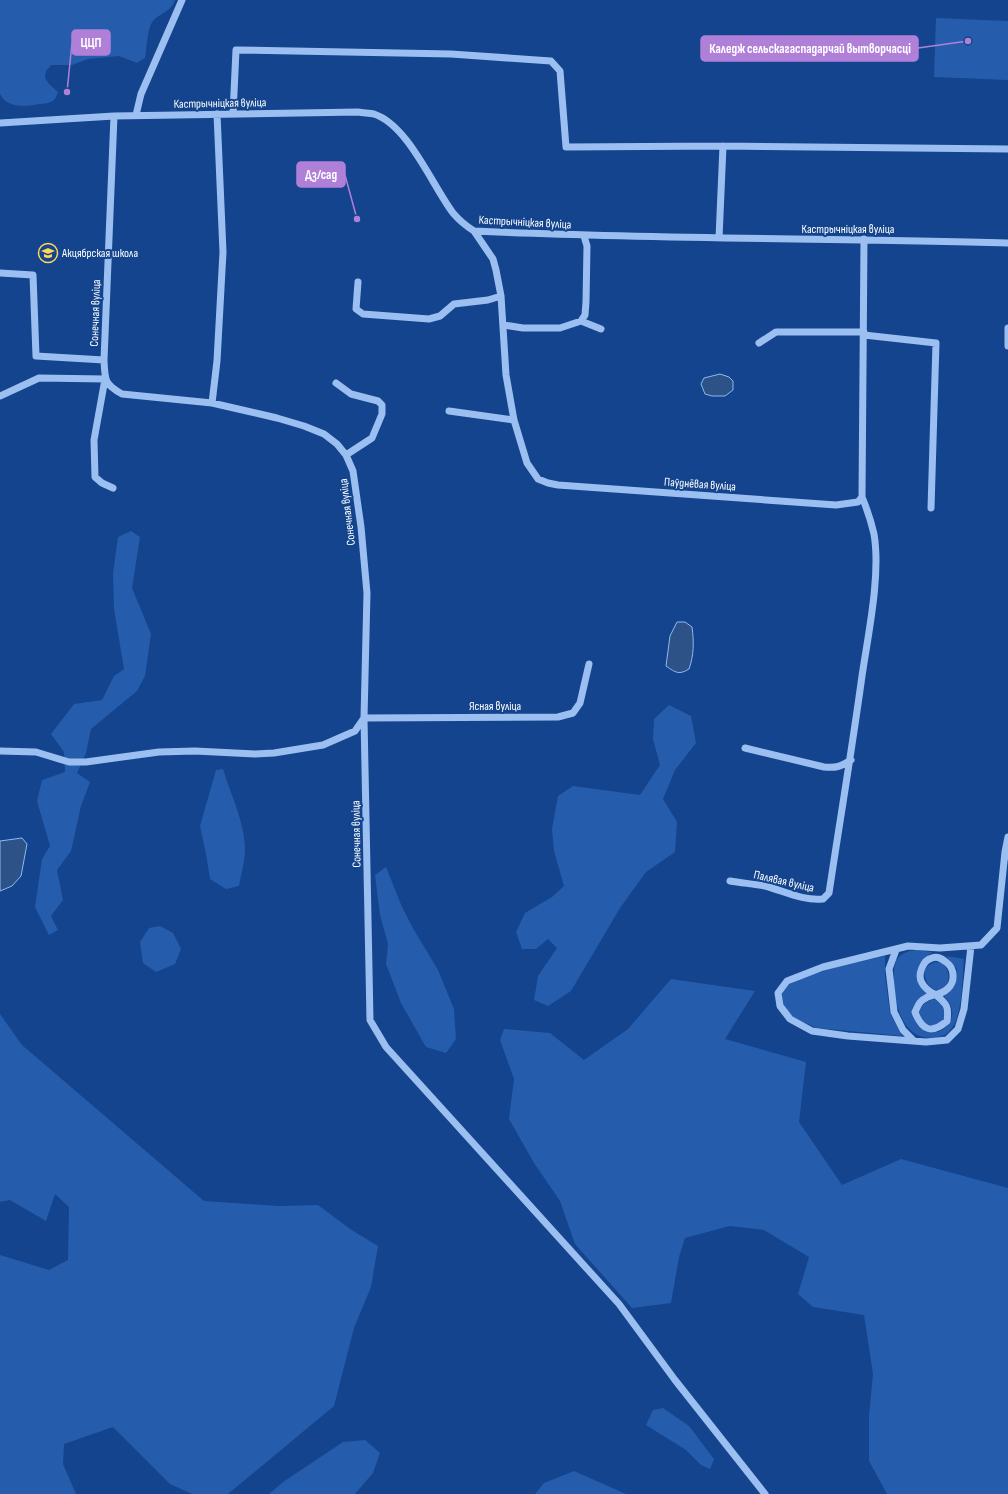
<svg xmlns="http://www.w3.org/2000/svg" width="1008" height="1494" font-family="'Sofia Sans Condensed',sans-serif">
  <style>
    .green { fill: #255dac }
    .water { fill: #2d5288; stroke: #8dbaf4 }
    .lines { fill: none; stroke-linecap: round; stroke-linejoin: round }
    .minor { stroke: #9bbff1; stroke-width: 7 }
    .labels { text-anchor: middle; stroke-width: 4; stroke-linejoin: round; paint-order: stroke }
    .street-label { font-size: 12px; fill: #fff; stroke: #13448d }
    .poi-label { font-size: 12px; fill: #fff; stroke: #13448d; text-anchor: start }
    .leader { fill: none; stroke: #b080d9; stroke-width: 1.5 }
    .callout-dot { fill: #b080d9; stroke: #13448d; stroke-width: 1.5 }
    .callout { fill: #b080d9; stroke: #b080d9; stroke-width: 1.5 }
    .callout-label { font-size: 13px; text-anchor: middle; font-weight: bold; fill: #fff }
  </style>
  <rect width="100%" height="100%" fill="#13448d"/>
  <path class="green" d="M 0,0 L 175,0 C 171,12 160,13 153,21 C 147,28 147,49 145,58 L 137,63 L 119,56 L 88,59 L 72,65 L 51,65 L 46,71 L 45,78 L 49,84 L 58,92 C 57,94 56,98 54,100 C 50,103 44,104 39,104 C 26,107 6,108 0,94 Z
    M 936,18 L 1008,21 L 1008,80 L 934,77 Z
    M 131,531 L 140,537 L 132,588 L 151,634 L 145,676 L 137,691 L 91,729 L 86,753 L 77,773 L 90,782 L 81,806 L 71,851 L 57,870 L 63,900 L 51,916 L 58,930 L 49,935 L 35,907 L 42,859 L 50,846 L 37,801 L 42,780 L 65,772 L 64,752 L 51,734 L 74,704 L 102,700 L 114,676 L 124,669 L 114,609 L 113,573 L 118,537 Z
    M 669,705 L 691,716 L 696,743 L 675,770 L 663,799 L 677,822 L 675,852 L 646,872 L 620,908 L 571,991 L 548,1006 L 534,1000 L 538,976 L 557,948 L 548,939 L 536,949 L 522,949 L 516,932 L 525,913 L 552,897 L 564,886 L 554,851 L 552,829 L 558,796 L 573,786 L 640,795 L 660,765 L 653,739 L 654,719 Z
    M 223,769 C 231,796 245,822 245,850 C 245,861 241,875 239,886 L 226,889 L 210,879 L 206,854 L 200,826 L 216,770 Z
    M 386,867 L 402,907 L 414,930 L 438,970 L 454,1009 L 456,1039 L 446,1053 L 426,1047 L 401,1003 L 386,964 L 388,944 L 380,915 L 375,875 Z
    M 160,926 L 173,933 L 181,949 L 175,964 L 156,972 L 143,963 L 140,942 L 149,928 Z
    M 916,950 L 932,952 C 916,964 910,980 928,994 L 919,999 L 912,1008 C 913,1013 914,1019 916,1023 C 930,1047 969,1022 944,996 C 955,988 956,981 957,969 L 946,956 L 964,959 C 962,978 963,1012 952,1028 C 948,1034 943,1036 937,1037 C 903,1044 893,1002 894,977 C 894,970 894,962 899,957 C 904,952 910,951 916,950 Z
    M 885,956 L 885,975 L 890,1013 L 902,1036 L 817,1028 L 794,1018 L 785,1009 L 781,1000 L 783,991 L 788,985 L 800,979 L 829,969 Z
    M 935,962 L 943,963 C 962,988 927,1004 924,971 L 929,965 Z
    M 671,979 L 755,991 L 725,1039 L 806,1062 L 799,1122 L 842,1185 L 901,1159 L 1008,1188 L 1008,1494 L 887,1494 L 869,1461 L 869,1415 L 873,1374 L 864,1315 L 813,1307 L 798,1294 L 809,1257 L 764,1230 L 730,1226 L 685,1238 L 679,1257 L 671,1303 L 632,1308 L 575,1244 L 560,1201 L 534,1163 L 509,1119 L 514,1079 L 500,1040 L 504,1029 L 550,1033 L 584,1060 L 628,1029 Z
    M 935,999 C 953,1011 943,1032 924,1023 L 919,1012 C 923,1004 926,1001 935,999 Z
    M 0,1014 L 22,1045 L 204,1201 L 279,1206 L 318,1205 L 350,1229 L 378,1246 L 371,1287 L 354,1328 L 334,1406 L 228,1494 L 192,1494 L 170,1484 L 113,1427 L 64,1444 L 63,1464 L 76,1494 L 0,1494 L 0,1255 L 49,1270 L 68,1260 L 69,1207 L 55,1194 L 46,1221 L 10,1200 L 0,1202 Z
    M 663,1408 L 689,1426 L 714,1459 L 710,1469 L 701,1465 L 686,1450 L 646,1425 L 653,1410 Z
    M 365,1440 L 380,1453 L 373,1473 L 355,1494 L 269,1494 L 283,1482 L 343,1442 Z
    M 574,1471 L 626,1494 L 535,1494 L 544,1483 Z"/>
  <path class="water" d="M 720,374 L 729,377 L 733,381 L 733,390 L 725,396 L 712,396 L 705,394 L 701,384 L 704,378 Z
    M 677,622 L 685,622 L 692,627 C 694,642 694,655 689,669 C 679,675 676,673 666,666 L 670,636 Z
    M 22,838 L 27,844 L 21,876 L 12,886 L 0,891 L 0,841 Z"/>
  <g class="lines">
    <path class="minor" d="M 233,114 L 236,50 L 451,54 L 551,61 L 560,71 L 566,147 L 723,146 L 1008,149
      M 136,115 L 141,94 L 182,0
      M 114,116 L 104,360 C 105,380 104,384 122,394 L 212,403 L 277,418 L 304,426 L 324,434 L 337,444 L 346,455 L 353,471 L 361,527 L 367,593 L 364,718 L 370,1020 L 386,1047 L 619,1304 L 675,1380 L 765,1494
      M 0,123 L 114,116 L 358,112 C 363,113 369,113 374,114 C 408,125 432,185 453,213 C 459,220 466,226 474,231 C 652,239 830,238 1008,243
      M 474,231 L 493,259 L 496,270 L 501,296 L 506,375 L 514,420 L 527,463 L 538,479 L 548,483 L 558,485 L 836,505 L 858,502 L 862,497 L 864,239
      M 719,238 L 723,146
      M 0,273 L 33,275 L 36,356 L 104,360
      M 358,282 L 356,309 L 363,314 L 429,319 L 440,316 L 454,304 L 488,300 L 501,296
      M 581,321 L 601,329
      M 504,325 L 523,328 L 560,328 L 581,321 L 585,315 L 586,302 L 587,246 L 584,236
      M 1008,328 L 1008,346
      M 864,335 L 936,343 L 931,508
      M 759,343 L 776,332 L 864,332
      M 336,383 L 351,394 L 378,401 L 382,405 L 382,414 L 372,438 L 346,455
      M 0,396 L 39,378 L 105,379 L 94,440 L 95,477 L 102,483 L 113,488
      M 212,403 L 217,361 L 223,252 L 217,114
      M 449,411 L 514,420
      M 745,748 L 824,767 C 836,768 840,767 851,760
      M 0,751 L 36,752 L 69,762 L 86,762 L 159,752 L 195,751 L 255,754 L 274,753 L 323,745 L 355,731 L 364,718 L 558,717 L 573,713 L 580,703 L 589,664
      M 1008,856 L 1005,852 L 1008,837
      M 730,881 C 742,883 754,884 765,886 C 784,891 803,901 823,899 L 829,893 C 840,820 852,749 862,676 C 868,635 881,575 874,534 C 871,521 867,509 862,497
      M 971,946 L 964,1009 L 958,1029 L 947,1040 L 926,1042 L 848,1036 L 812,1031 L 790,1019 L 780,1006 L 778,993 L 787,981 L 823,967 L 908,946 L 940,948 L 981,945 L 997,928 L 1005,852
      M 896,950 L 889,969 L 894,1012 L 903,1030 L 914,1041
      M 936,995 C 947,1004 949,1007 947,1021 C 932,1034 922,1031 915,1012 C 918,1006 919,1001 926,998 C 928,996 931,996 934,995 C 945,993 954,986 953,975 C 953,970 950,965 946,962 C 942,959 938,956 932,958 C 923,960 917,975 922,983 C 925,989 930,992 936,995"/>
  </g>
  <defs>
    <symbol id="school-ring" viewBox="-11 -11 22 22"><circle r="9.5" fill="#13448d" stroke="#ffd55b" stroke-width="1.5"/><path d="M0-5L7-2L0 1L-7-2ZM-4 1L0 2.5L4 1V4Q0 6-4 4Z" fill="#ffd55b"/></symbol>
  </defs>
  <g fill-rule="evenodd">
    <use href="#school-ring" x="37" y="242" width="22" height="22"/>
  </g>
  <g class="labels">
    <g class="street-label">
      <text transform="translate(220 103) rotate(-1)" y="4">Кастрычніцкая вуліца</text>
      <text transform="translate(525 222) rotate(3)" y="4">Кастрычніцкая вуліца</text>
      <text x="848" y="233">Кастрычніцкая вуліца</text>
      <text transform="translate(95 313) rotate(-88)" y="4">Сонечная вуліца</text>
      <text transform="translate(700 484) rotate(4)" y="4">Паўднёвая вуліца</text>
      <text transform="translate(347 512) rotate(-97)" y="4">Сонечная вуліца</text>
      <text x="495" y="710">Ясная вуліца</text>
      <text transform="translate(356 834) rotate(-91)" y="4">Сонечная вуліца</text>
      <text transform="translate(784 881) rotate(13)" y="4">Палявая вуліца</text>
    </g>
    <g class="poi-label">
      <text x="62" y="257">Акцябрская школа</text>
    </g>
  </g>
  <path class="leader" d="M67 92L72 43M968 41L918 48M357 219L345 175"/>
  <g class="callout-dot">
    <circle cx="67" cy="92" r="4"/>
    <circle cx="968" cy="41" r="4"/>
    <circle cx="357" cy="219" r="4"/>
  </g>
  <g class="callout">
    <rect x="72" y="30" width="38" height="25" rx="4"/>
    <rect x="701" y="36" width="217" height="25" rx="4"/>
    <rect x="297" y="162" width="48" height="25" rx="4"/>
  </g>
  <g class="callout-label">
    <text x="91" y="47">ЦЦП</text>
    <text x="810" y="53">Каледж сельскагаспадарчай вытворчасці</text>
    <text x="321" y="179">Дз/сад</text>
  </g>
</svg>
